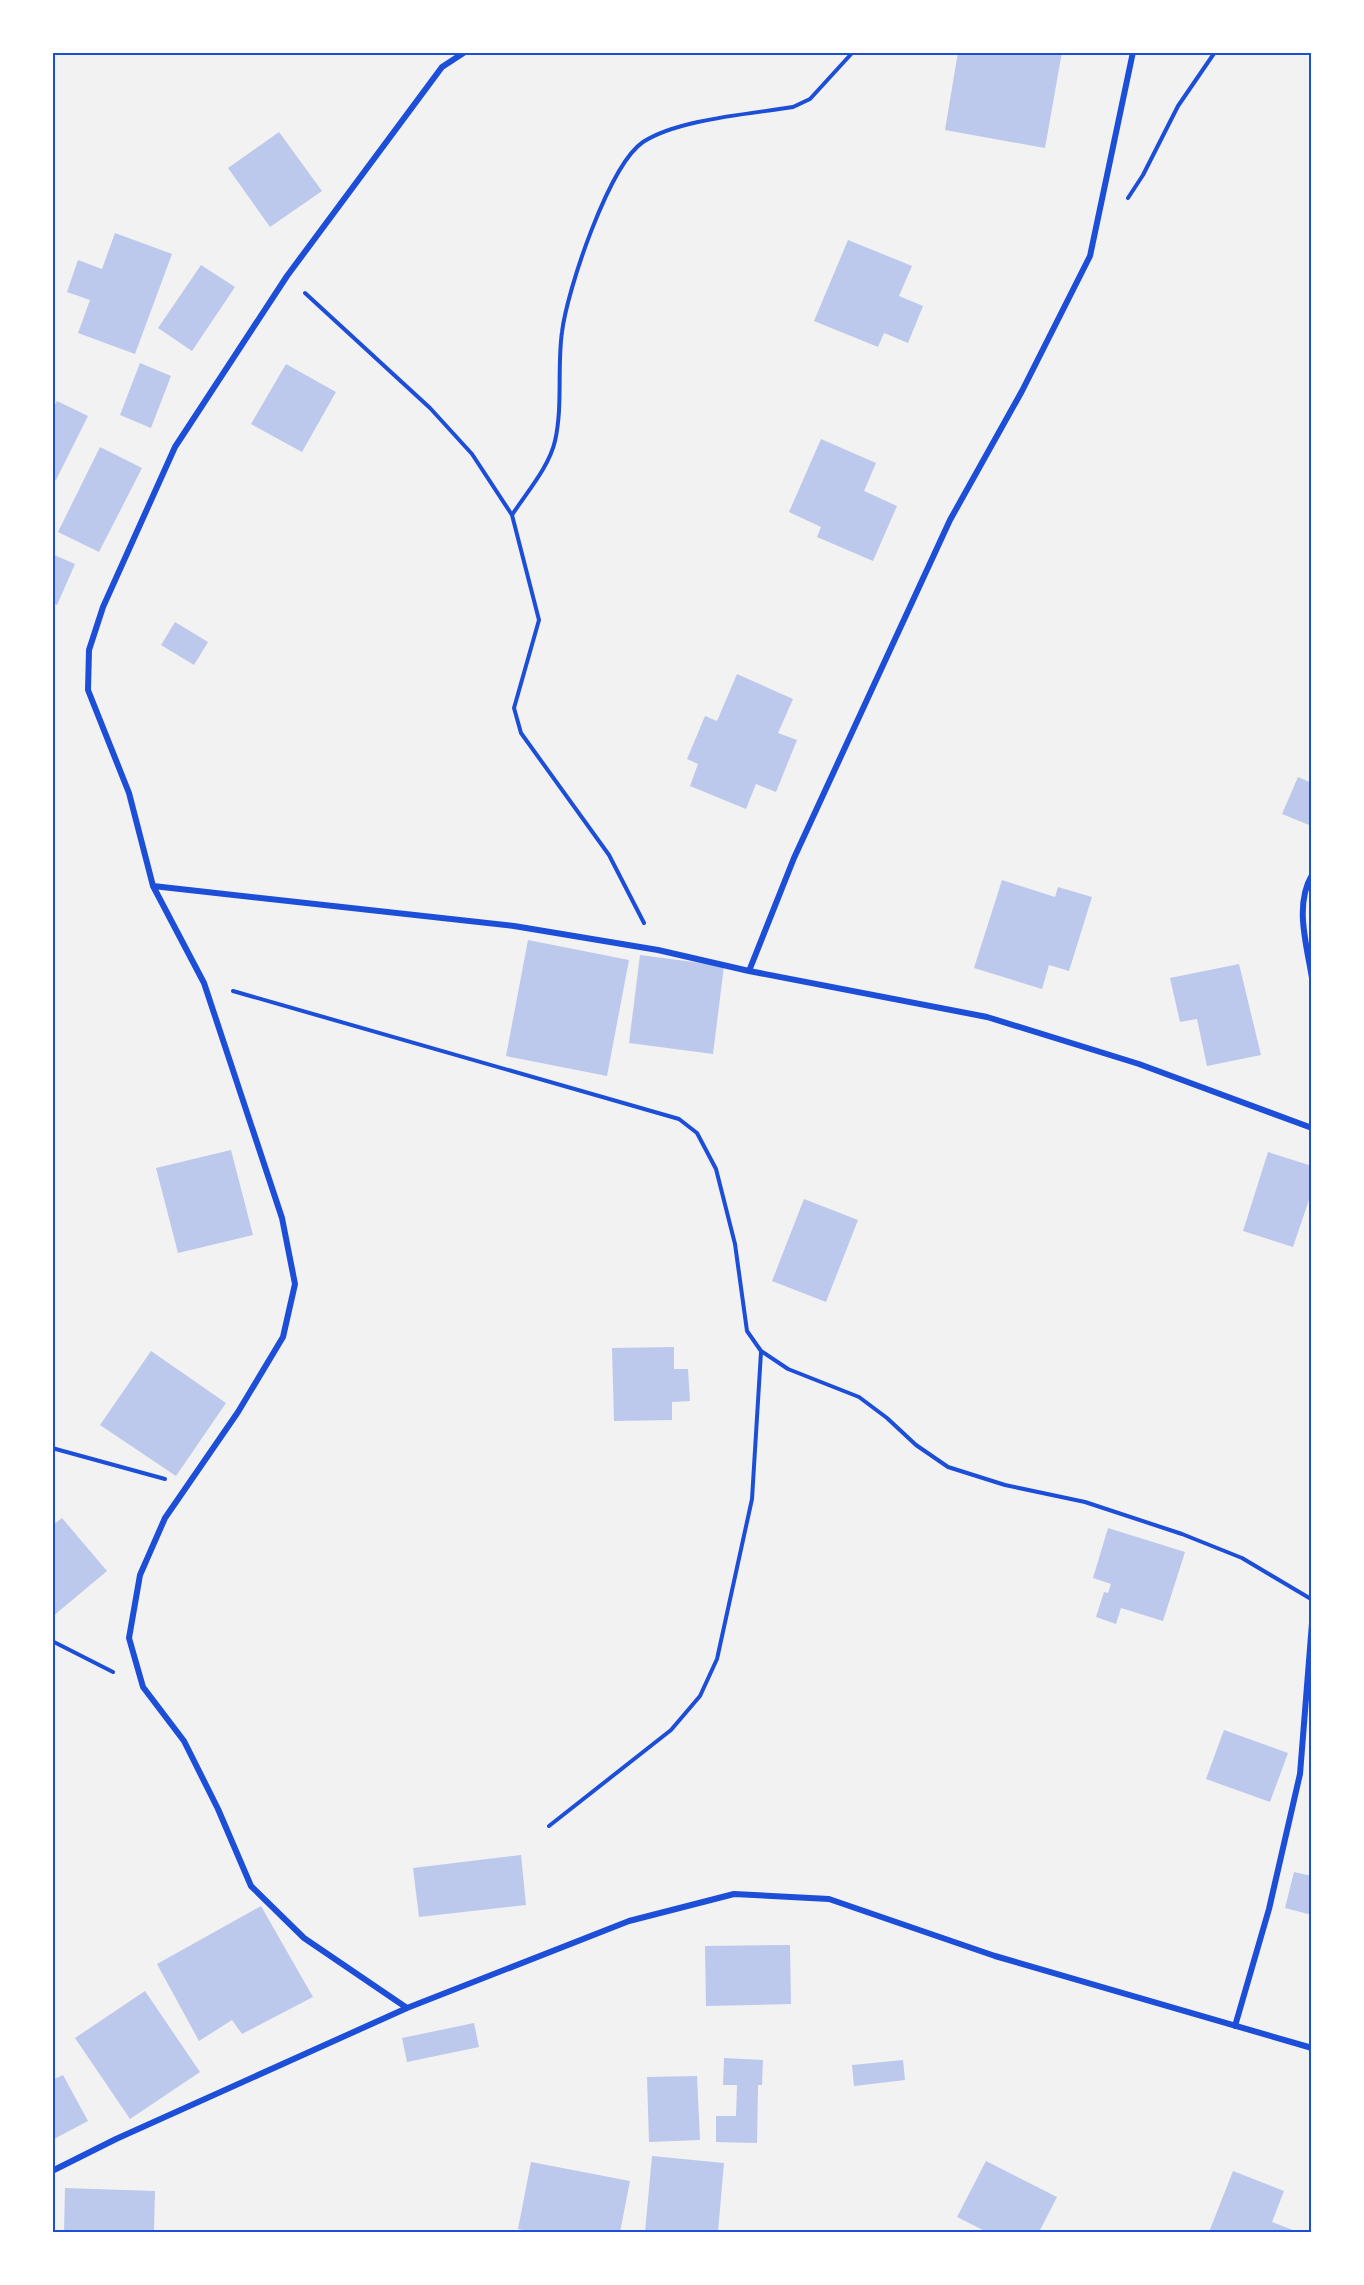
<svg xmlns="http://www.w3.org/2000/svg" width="1364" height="2285" font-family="'Fira Sans Condensed',sans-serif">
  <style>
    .building { fill: #bdc9ec }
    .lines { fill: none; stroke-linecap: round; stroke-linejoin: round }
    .path { stroke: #1d4ed8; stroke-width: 4 }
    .minor { stroke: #1d4ed8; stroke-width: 6 }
    .neatline { fill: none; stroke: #1d4ed8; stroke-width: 2 }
  </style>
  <rect width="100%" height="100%" fill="#f2f2f2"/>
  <path class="building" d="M 958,52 L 1062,52 L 1045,148 L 945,130 Z
    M 279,132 L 322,191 L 270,227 L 228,168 Z
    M 115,233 L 172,254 L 135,354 L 78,333 L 90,300 L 67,292 L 78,260 L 102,269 Z
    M 848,240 L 912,266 L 899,296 L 923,306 L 908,343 L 884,333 L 878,347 L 814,321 Z
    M 201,265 L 235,287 L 192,351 L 158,328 Z
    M 140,363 L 171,376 L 151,428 L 120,415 Z
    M 286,364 L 336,392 L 302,452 L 251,424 Z
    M 57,401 L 88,416 L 56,480 L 52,479 L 52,410 Z
    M 821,439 L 876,463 L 864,491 L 897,506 L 873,561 L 817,537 L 821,527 L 789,512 Z
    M 100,447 L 142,468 L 99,552 L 58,532 Z
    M 52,554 L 75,564 L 57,605 L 52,603 Z
    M 175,622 L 208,642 L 194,665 L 161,645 Z
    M 737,674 L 793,699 L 778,733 L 797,740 L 776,792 L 756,784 L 746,809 L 690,786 L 698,764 L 687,759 L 705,716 L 717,721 Z
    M 1298,777 L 1312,783 L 1312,819 L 1309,825 L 1282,814 Z
    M 1002,880 L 1055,897 L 1058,887 L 1092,897 L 1069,971 L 1049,965 L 1042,989 L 974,968 Z
    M 528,940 L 629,960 L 607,1076 L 506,1056 Z
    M 640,955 L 724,966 L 713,1054 L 629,1043 Z
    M 1239,964 L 1261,1055 L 1207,1066 L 1197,1019 L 1180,1022 L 1170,978 Z
    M 231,1150 L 253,1235 L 178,1253 L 156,1168 Z
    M 1268,1152 L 1312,1166 L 1312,1191 L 1293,1247 L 1243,1231 Z
    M 804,1199 L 858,1220 L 826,1302 L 772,1281 Z
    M 674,1347 L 674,1369 L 688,1369 L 690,1401 L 672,1402 L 672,1420 L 614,1421 L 612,1348 Z
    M 151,1351 L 226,1403 L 176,1476 L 100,1425 Z
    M 62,1518 L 107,1571 L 52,1617 L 52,1526 Z
    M 1108,1528 L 1185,1552 L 1163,1621 L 1121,1608 L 1116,1624 L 1096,1617 L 1104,1592 L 1108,1593 L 1111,1584 L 1093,1578 Z
    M 1224,1730 L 1288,1753 L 1270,1802 L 1206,1779 Z
    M 521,1855 L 526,1905 L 419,1917 L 413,1868 Z
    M 1294,1872 L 1312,1876 L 1312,1915 L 1285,1908 Z
    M 261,1906 L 313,1997 L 242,2034 L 232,2020 L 199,2041 L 157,1964 Z
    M 790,1945 L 791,2004 L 706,2006 L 705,1946 Z
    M 145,1991 L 200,2072 L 130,2119 L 75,2038 Z
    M 474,2023 L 479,2047 L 407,2062 L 402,2038 Z
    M 724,2058 L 763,2060 L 762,2085 L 758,2085 L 757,2143 L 716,2142 L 716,2116 L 736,2116 L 737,2085 L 723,2085 Z
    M 903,2060 L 905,2080 L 854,2086 L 852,2065 Z
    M 63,2075 L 88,2121 L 52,2140 L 52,2080 Z
    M 697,2076 L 700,2140 L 649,2142 L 647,2077 Z
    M 652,2156 L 724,2163 L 718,2232 L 645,2232 Z
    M 986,2161 L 1057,2197 L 1039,2232 L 987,2232 L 957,2217 Z
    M 531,2162 L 630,2181 L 620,2232 L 537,2232 L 518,2229 Z
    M 1233,2171 L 1284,2191 L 1272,2222 L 1293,2230 L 1292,2232 L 1209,2232 Z
    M 65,2188 L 155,2191 L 154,2232 L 64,2232 Z"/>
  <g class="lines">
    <path class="path" d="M 1128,198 L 1143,175 L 1178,106 L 1215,52
      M 305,293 L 430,408 L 472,454 L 512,515 L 539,620 L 514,708 L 521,733 L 609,855 L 644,923
      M 512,515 C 527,492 549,467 555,441 C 563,406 557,367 562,332 C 567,290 609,165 643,142 C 678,119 751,114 793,107 L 810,99 L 853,52
      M 233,991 L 679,1119 L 697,1133 L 716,1169 L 735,1244 L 747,1331 L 761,1351 L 788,1369 L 859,1397 L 887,1418 L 916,1445 L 948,1467 L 1005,1485 L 1085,1502 L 1182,1534 L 1242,1558 L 1311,1599
      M 52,1448 L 165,1479
      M 52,1641 L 113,1672
      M 549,1826 L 671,1730 L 700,1696 L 717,1659 L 752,1499 L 761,1352"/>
    <path class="minor" d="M 1312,875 C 1294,905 1307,946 1312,978
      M 153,886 L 514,926 L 658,950 L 749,971 L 987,1017 L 1139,1064 L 1312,1128
      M 749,971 L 794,858 L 950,520 L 1022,391 L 1090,256 L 1133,52
      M 407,2008 L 304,1938 L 251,1886 L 218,1809 L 184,1741 L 143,1687 L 129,1638 L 140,1575 L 165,1518 L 238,1412 L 283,1337 L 295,1284 L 282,1218 L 204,983 L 153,886 L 129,793 L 88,690 L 89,650 L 103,607 L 175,447 L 287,276 L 442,67 L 465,52
      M 1235,2026 L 1269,1909 L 1300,1774 L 1312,1623
      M 52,2171 L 116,2139 L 407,2008 L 629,1921 L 734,1894 L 829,1899 L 995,1956 L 1312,2048"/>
  </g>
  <rect width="1364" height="2285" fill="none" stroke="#ffffff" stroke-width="108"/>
  <rect x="54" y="54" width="1256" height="2177" class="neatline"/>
</svg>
